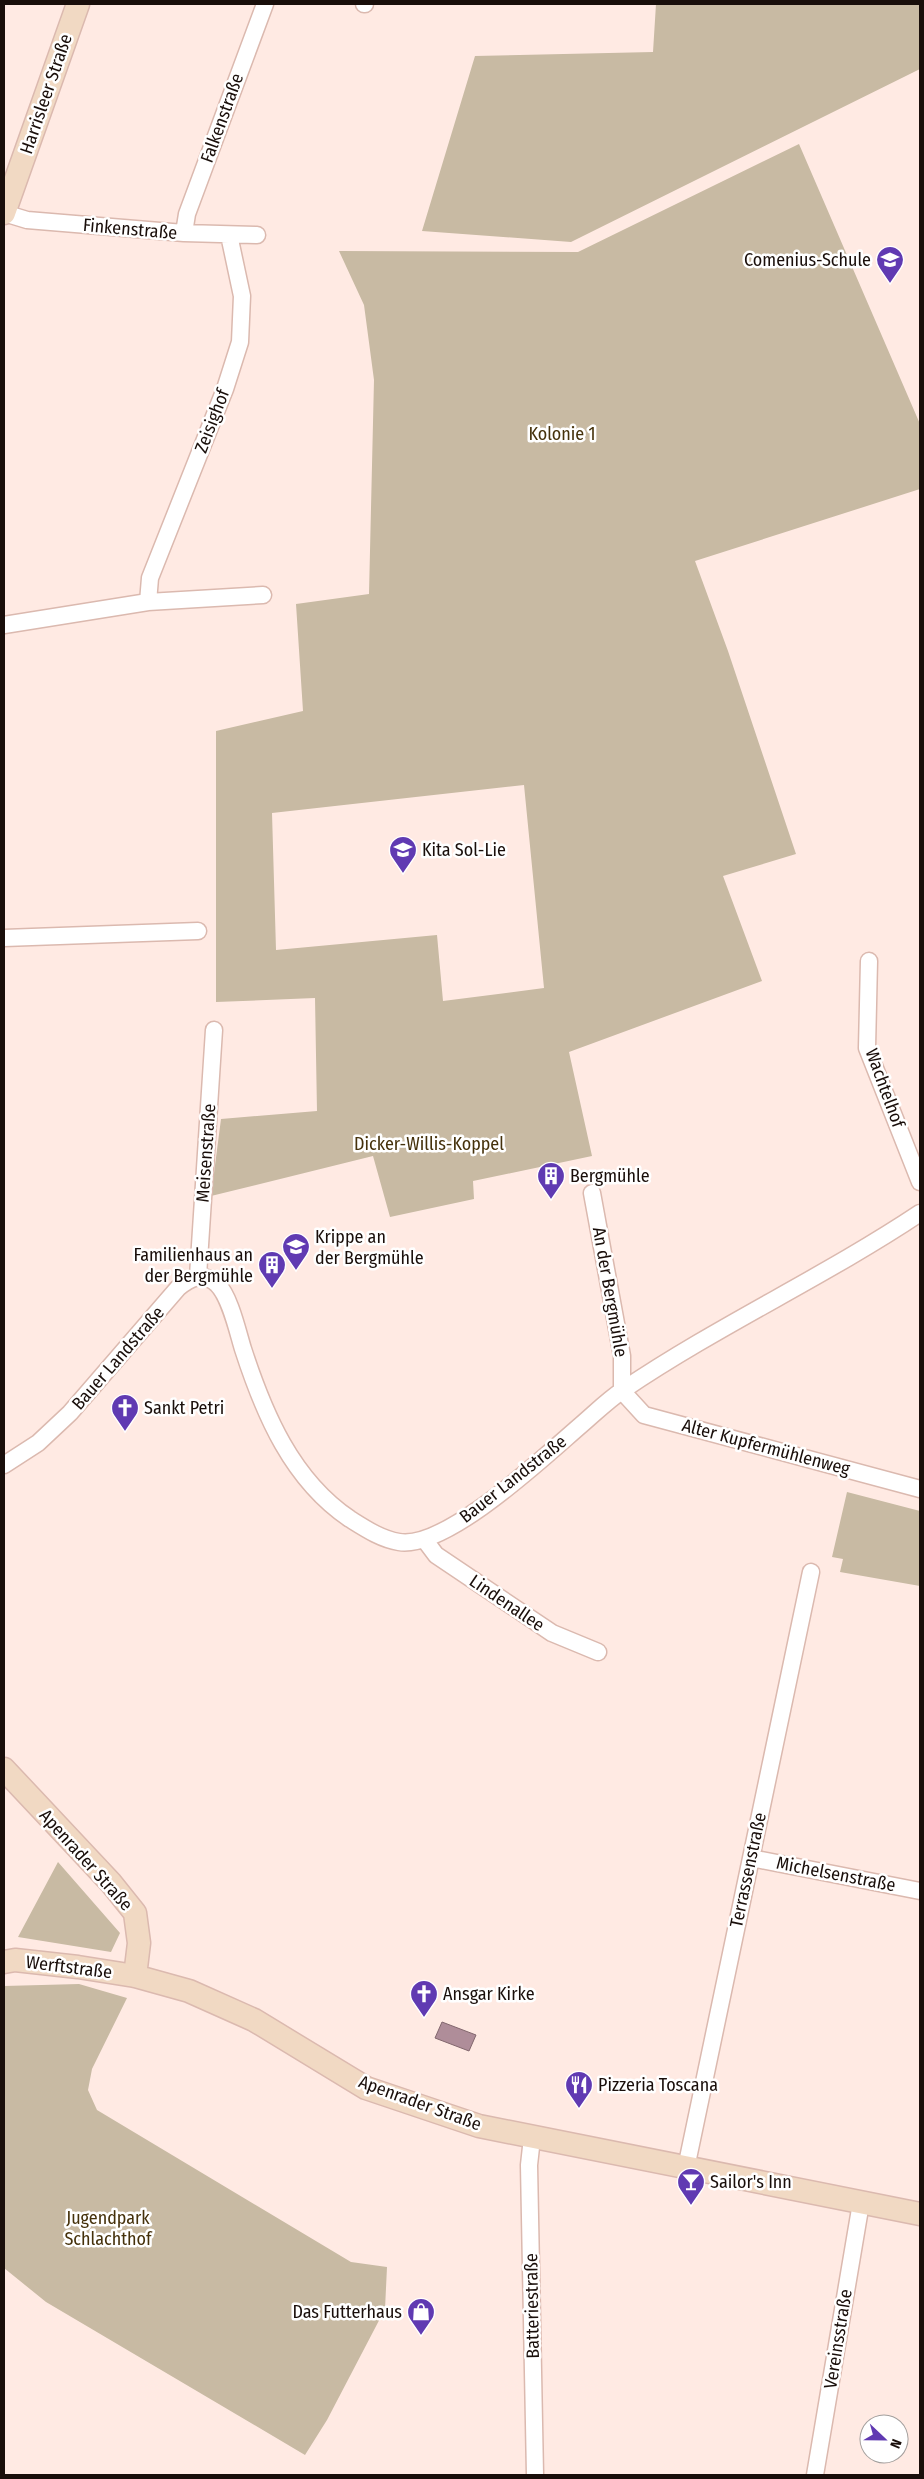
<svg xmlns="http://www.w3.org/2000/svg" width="924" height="2479" font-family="'Fira Sans Condensed',sans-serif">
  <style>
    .green { fill: #c8baa3; fill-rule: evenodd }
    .water { fill: #af8d99; stroke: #82676e }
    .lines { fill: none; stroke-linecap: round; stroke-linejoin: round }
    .street-casing { stroke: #dbb9af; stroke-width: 19 }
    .secondary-casing { stroke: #dbb9af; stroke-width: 25 }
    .street { stroke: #fff; stroke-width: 16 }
    .secondary { stroke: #f1d9c3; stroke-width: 22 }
    .labels { text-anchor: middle; stroke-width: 5; stroke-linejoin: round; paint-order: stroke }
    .street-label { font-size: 18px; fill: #190e0a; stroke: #fff }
    .poi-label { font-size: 18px; fill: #190e0a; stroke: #fff; text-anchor: start }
    .park-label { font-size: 18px; fill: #45310b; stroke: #fff }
  </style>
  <rect width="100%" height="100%" fill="#ffeae3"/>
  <path class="green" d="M 656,4 L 920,4 L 920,69 L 571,242 L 422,231 L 475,56 L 653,52 Z
    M 799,144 L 920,424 L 920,489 L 695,561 L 728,651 L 796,854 L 723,876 L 762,981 L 569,1052 L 592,1156 L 473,1181 L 474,1199 L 390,1217 L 373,1156 L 211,1196 L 221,1119 L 317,1111 L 315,998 L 216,1002 L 216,731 L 303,711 L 296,604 L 369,594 L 374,380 L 364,305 L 339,251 L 578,252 ZM 524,785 L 544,988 L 443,1001 L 437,935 L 276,950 L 272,813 Z
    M 847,1492 L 920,1511 L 920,1586 L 840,1572 L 843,1559 L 832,1557 Z
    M 58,1862 L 120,1933 L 111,1952 L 18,1937 Z
    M 79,1984 L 127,1998 L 92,2069 L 88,2090 L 97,2110 L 351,2262 L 387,2267 L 385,2309 L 327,2420 L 305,2455 L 46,2302 L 4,2268 L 4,1986 Z"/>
  <path class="water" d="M 442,2022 L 476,2035 L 469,2051 L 435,2038 Z"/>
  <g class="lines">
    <defs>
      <path id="street" d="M 364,4 L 365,4
        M 4,213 L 27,220 L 184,233 L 257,235
        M 184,233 L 187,214 L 265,4
        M 148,602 L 263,595
        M 4,625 L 148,602 L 150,578 L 225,389 L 240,342 L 242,296 L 229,235
        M 4,938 L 198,931
        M 869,961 L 867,1048 L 920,1182
        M 592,1193 L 622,1356 L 622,1391
        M 198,1276 L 214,1030
        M 622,1391 L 644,1415 L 920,1489
        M 4,1465 L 38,1443 L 70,1413 L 178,1288 C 191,1277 203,1272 217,1284 C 230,1296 238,1333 243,1349 C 264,1414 292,1480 350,1519 C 366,1529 381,1539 399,1542 C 446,1550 546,1455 581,1425 C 595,1413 608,1400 623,1390 C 719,1325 824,1277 920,1213
        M 424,1539 L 436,1555 L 552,1633 L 598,1652
        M 751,1858 L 920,1891
        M 532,2138 L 529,2165 L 535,2475
        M 686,2168 L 811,1572
        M 815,2475 L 861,2203"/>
      <path id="secondary" d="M 4,213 L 78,4
        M 4,1769 L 111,1883 L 135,1913 L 139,1943 L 135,1976
        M 4,1962 L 15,1960 L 78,1967 L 135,1976 L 189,1991 L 254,2020 L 366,2088 L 479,2126 L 920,2214"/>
    </defs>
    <use href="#street" class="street-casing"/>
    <use href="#secondary" class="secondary-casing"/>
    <use href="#street" class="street"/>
    <use href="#secondary" class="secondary"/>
  </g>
  <defs>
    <symbol id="school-pin" viewBox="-11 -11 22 30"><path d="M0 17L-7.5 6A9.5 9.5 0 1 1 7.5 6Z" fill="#603ab2" stroke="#fff"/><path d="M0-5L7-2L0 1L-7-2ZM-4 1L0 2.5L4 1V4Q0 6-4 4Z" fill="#fff"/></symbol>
    <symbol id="building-pin" viewBox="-11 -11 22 30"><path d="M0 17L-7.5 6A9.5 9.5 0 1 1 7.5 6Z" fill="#603ab2" stroke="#fff"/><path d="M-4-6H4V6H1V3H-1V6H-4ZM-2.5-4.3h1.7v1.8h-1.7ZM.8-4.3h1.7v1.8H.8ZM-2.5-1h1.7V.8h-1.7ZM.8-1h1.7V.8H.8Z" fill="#fff"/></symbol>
    <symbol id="church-pin" viewBox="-11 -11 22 30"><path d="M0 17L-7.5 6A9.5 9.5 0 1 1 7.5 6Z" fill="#603ab2" stroke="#fff"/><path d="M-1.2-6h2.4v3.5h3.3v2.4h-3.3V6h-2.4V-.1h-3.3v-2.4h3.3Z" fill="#fff"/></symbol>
    <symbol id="restaurant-pin" viewBox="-11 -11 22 30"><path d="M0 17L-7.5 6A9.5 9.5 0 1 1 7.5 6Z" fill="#603ab2" stroke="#fff"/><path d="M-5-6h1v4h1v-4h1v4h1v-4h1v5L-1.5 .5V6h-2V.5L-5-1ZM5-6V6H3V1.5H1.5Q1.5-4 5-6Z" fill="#fff"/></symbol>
    <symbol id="bar-pin" viewBox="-11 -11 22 30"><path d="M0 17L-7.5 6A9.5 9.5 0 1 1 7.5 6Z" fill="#603ab2" stroke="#fff"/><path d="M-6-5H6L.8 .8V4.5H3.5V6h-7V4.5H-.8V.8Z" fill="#fff"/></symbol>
    <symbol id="shop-pin" viewBox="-11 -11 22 30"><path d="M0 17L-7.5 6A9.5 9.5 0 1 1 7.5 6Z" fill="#603ab2" stroke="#fff"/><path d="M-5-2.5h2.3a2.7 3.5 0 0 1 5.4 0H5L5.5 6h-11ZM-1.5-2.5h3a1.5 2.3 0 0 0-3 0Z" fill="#fff"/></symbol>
  </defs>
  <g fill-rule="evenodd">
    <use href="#school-pin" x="874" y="244" width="32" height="43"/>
    <use href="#school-pin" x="387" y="834" width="32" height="43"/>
    <use href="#building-pin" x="535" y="1160" width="32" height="43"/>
    <use href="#school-pin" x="280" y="1231" width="32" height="43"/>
    <use href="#building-pin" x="256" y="1249" width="32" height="43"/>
    <use href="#church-pin" x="109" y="1392" width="32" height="43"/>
    <use href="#church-pin" x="408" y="1978" width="32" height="43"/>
    <use href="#restaurant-pin" x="563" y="2069" width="32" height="43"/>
    <use href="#bar-pin" x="675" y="2166" width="32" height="43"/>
    <use href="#shop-pin" x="405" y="2296" width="32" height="43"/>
  </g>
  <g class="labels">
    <g class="street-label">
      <text transform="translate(46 94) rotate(-71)" y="6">Harrisleer Straße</text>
      <text transform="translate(222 118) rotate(-70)" y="6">Falkenstraße</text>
      <text transform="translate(130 229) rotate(5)" y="6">Finkenstraße</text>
      <text transform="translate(212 421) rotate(-69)" y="6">Zeisighof</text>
      <text transform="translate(885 1088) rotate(70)" y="6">Wachtelhof</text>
      <text transform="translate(206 1153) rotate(-86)" y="6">Meisenstraße</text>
      <text transform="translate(610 1292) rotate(80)" y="6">An der Bergmühle</text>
      <text transform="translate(118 1358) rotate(-49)" y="6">Bauer Landstraße</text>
      <text transform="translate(766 1447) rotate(15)" y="6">Alter Kupfermühlenweg</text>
      <text transform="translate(513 1479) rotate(-38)" y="6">Bauer Landstraße</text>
      <text transform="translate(507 1603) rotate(34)" y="6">Lindenallee</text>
      <text transform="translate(86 1860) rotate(48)" y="6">Apenrader Straße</text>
      <text transform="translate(748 1870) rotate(-78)" y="6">Terrassenstraße</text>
      <text transform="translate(836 1874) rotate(11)" y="6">Michelsenstraße</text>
      <text transform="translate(69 1967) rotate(7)" y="6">Werftstraße</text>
      <text transform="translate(420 2103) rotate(20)" y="6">Apenrader Straße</text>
      <text transform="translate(532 2306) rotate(-91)" y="6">Batteriestraße</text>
      <text transform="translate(838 2339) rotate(-81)" y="6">Vereinsstraße</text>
    </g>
    <g class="poi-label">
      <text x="871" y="266" text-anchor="end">Comenius-Schule</text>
      <text x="422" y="856">Kita Sol-Lie</text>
      <text x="570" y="1182">Bergmühle</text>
      <text x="315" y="1243">Krippe an<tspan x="315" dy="21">der Bergmühle</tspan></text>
      <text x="253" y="1261" text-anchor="end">Familienhaus an<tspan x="253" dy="21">der Bergmühle</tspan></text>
      <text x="144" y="1414">Sankt Petri</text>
      <text x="443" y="2000">Ansgar Kirke</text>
      <text x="598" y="2091">Pizzeria Toscana</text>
      <text x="710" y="2188">Sailor's Inn</text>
      <text x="402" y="2318" text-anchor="end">Das Futterhaus</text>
    </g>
    <g class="park-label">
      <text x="562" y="440">Kolonie 1</text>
      <text x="429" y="1150">Dicker-Willis-Koppel</text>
      <text x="108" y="2224">Jugendpark<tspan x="108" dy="21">Schlachthof</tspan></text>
    </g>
  </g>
  <rect width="924" height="2479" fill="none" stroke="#190e0a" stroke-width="10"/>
  <g transform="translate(884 2439) rotate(112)"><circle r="24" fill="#ffffff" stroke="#a39f9d"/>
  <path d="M0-4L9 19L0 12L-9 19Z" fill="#603ab2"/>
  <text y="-8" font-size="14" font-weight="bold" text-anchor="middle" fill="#190e0a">N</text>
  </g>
</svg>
